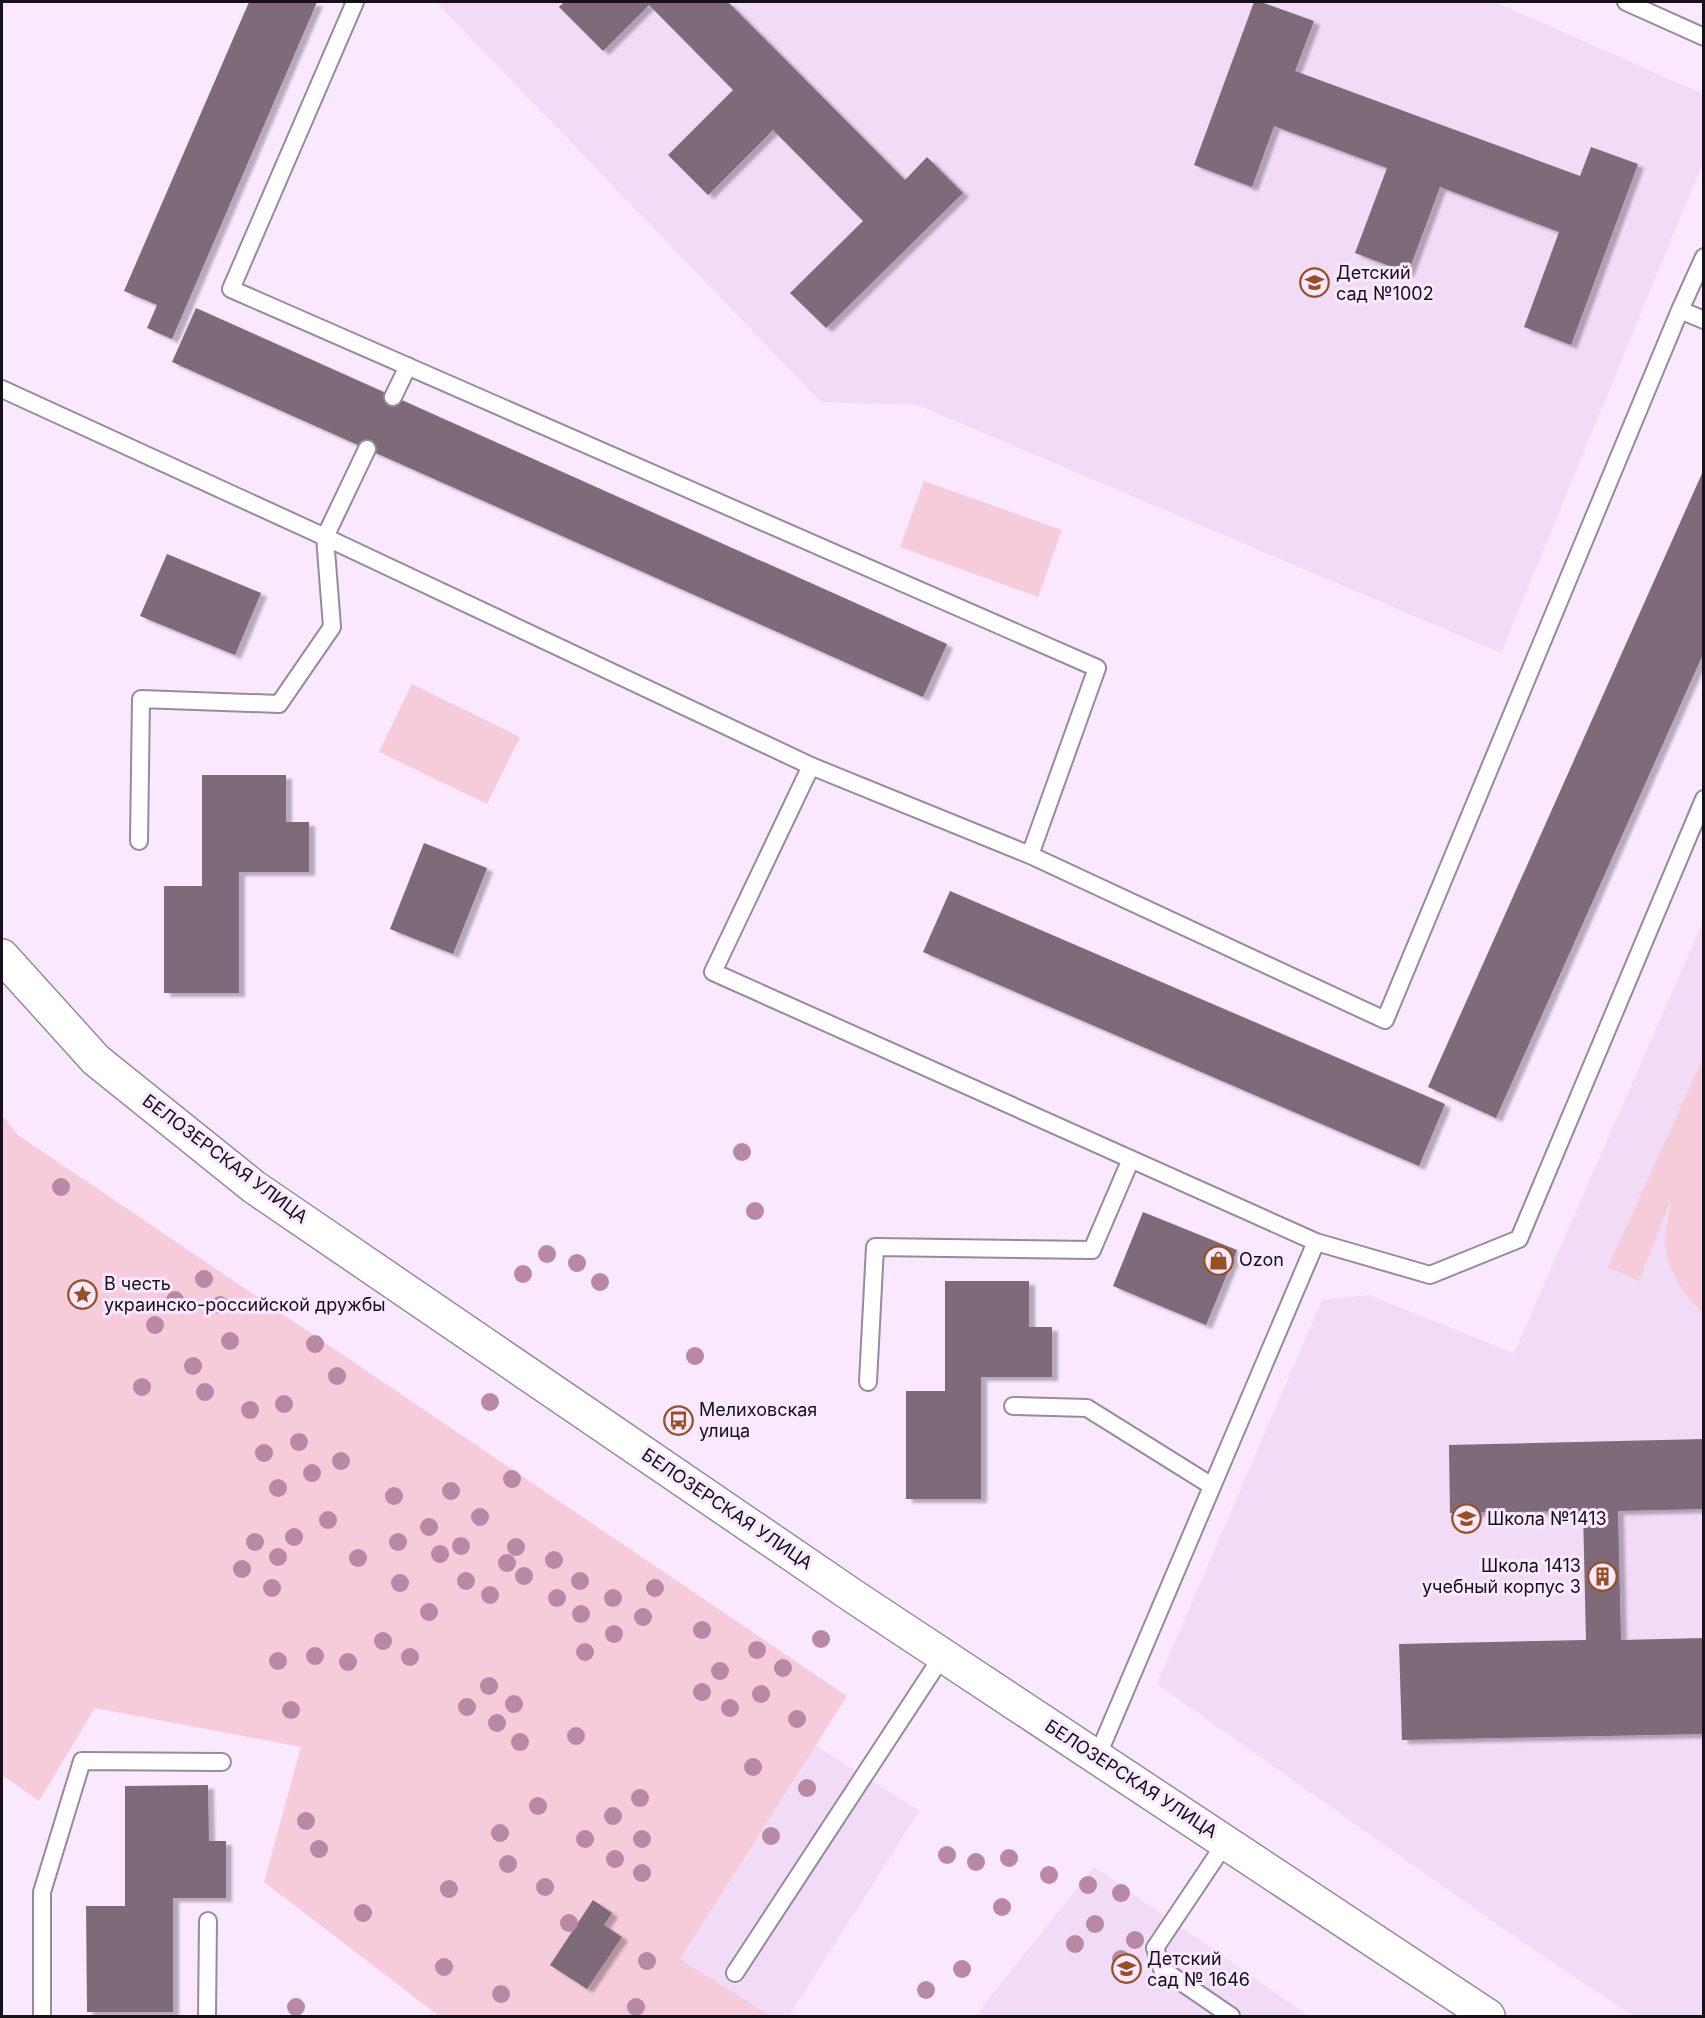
<svg xmlns="http://www.w3.org/2000/svg" width="1705" height="2018" font-family="Inter,sans-serif">
  <style>
    .built { fill: #f1dbf7 }
    .green { fill: #f6ccda }
    .building { fill: #7f6a79; filter: url(#shadow) }
    .lines { fill: none; stroke-linecap: round; stroke-linejoin: round }
    .service-casing { stroke: #98899d; stroke-width: 20 }
    .tertiary-casing { stroke: #98899d; stroke-width: 36 }
    .service { stroke: #fff; stroke-width: 16 }
    .tertiary { stroke: #fff; stroke-width: 33 }
    .tree { fill: #b988a4 }
    .labels { text-anchor: middle; stroke-width: 6; stroke-linejoin: round; paint-order: stroke }
    .poi-label { font-size: 18px; fill: #161018; stroke: #f9e8ff; text-anchor: start }
    .street-label { font-size: 18px; fill: #161018; stroke: #f9e8ff }
  </style>
  <defs>
    <filter id="shadow"><feDropShadow dx="6" dy="4" stdDeviation="1.5" flood-color="#0004"/></filter>
  </defs>
  <rect width="100%" height="100%" fill="#f9e8ff"/>
  <path class="built" d="M 439,2 L 1495,2 L 1703,94 L 1703,162 L 1501,653 L 918,405 L 821,402 L 437,3 Z
    M 1703,922 L 1703,2016 L 1633,2016 L 1508,1932 L 1157,1684 L 1322,1300 L 1369,1295 L 1514,1353 Z
    M 815,1745 L 919,1811 L 789,2016 L 771,2016 L 680,1959 Z
    M 1094,1867 L 1172,1921 L 1309,2016 L 975,2016 Z"/>
  <path class="green" d="M 924,481 L 1062,530 L 1038,597 L 900,547 Z
    M 412,684 L 520,737 L 487,804 L 379,752 Z
    M 1703,1058 L 1703,1313 C 1684,1295 1668,1272 1665,1245 C 1664,1231 1670,1214 1671,1199 L 1639,1281 L 1608,1267 Z
    M 2,1115 L 18,1135 L 847,1696 L 680,1959 L 771,2016 L 439,2016 L 264,1882 L 301,1747 L 95,1708 L 39,1801 L 2,1775 Z"/>
  <path class="building" d="M 249,2 L 317,2 L 172,339 L 147,328 L 157,305 L 124,291 Z
    M 564,2 L 728,2 L 905,180 L 927,157 L 963,193 L 826,328 L 790,293 L 863,221 L 773,130 L 708,195 L 668,155 L 733,90 L 649,5 L 603,51 L 559,7 Z
    M 1254,2 L 1261,2 L 1314,21 L 1295,71 L 1580,176 L 1591,147 L 1638,164 L 1571,345 L 1524,327 L 1559,232 L 1440,187 L 1408,273 L 1355,253 L 1387,168 L 1274,126 L 1252,187 L 1194,165 Z
    M 196,308 L 947,644 L 923,697 L 172,362 Z
    M 1704,469 L 1704,652 L 1496,1118 L 1428,1087 Z
    M 167,554 L 261,593 L 235,655 L 140,616 Z
    M 202,775 L 286,775 L 286,822 L 309,822 L 309,872 L 239,872 L 239,993 L 164,993 L 164,886 L 202,886 Z
    M 424,843 L 487,868 L 453,954 L 390,929 Z
    M 950,891 L 1445,1104 L 1419,1166 L 923,952 Z
    M 1143,1212 L 1237,1250 L 1206,1325 L 1113,1286 Z
    M 945,1281 L 1029,1281 L 1029,1327 L 1052,1327 L 1052,1377 L 981,1377 L 981,1499 L 906,1499 L 906,1391 L 945,1391 Z
    M 1704,1439 L 1704,1509 L 1618,1511 L 1621,1640 L 1704,1638 L 1704,1734 L 1402,1740 L 1399,1644 L 1586,1640 L 1583,1511 L 1450,1513 L 1449,1445 Z
    M 208,1785 L 209,1841 L 226,1841 L 226,1898 L 173,1898 L 173,2012 L 87,2012 L 86,1906 L 125,1906 L 125,1786 Z
    M 593,1900 L 612,1913 L 604,1925 L 622,1937 L 587,1989 L 550,1965 Z"/>
  <g class="lines">
    <defs>
      <path id="service" d="M 355,2 L 231,289 L 1097,668 L 1030,855 L 1385,1020 L 1680,310
        M 1626,2 L 1704,37
        M 1704,257 L 1680,310 L 1704,320
        M 2,389 L 325,537 L 811,766 L 1030,855
        M 393,397 L 408,366
        M 811,766 L 713,972 L 1316,1242 L 1430,1275 L 1519,1239 L 1704,799
        M 139,841 L 141,699 L 279,704 L 332,627 L 325,537 L 367,449
        M 868,1382 L 875,1247 L 1092,1250 L 1131,1159
        M 1013,1406 L 1087,1408 L 1212,1486
        M 1097,1757 L 1316,1242
        M 1226,1842 L 1155,1948 L 1162,1969 L 1231,2016
        M 735,1973 L 943,1655
        M 42,2016 L 42,1892 L 82,1761 L 222,1762
        M 207,2016 L 208,1921"/>
      <path id="tertiary" d="M 2,956 L 96,1060 L 254,1187 L 856,1598 L 1488,2016"/>
    </defs>
    <use href="#service" class="service-casing"/>
    <use href="#tertiary" class="tertiary-casing"/>
    <use href="#service" class="service"/>
    <use href="#tertiary" class="tertiary"/>
  </g>
  <g class="tree">
    <circle cx="742" cy="1152" r="9"/>
    <circle cx="61" cy="1187" r="9"/>
    <circle cx="755" cy="1211" r="9"/>
    <circle cx="547" cy="1254" r="9"/>
    <circle cx="577" cy="1263" r="9"/>
    <circle cx="523" cy="1274" r="9"/>
    <circle cx="204" cy="1279" r="9"/>
    <circle cx="600" cy="1282" r="9"/>
    <circle cx="175" cy="1300" r="9"/>
    <circle cx="220" cy="1305" r="9"/>
    <circle cx="155" cy="1325" r="9"/>
    <circle cx="230" cy="1341" r="9"/>
    <circle cx="315" cy="1344" r="9"/>
    <circle cx="695" cy="1356" r="9"/>
    <circle cx="193" cy="1366" r="9"/>
    <circle cx="337" cy="1376" r="9"/>
    <circle cx="142" cy="1387" r="9"/>
    <circle cx="205" cy="1392" r="9"/>
    <circle cx="490" cy="1402" r="9"/>
    <circle cx="284" cy="1404" r="9"/>
    <circle cx="250" cy="1410" r="9"/>
    <circle cx="299" cy="1442" r="9"/>
    <circle cx="264" cy="1453" r="9"/>
    <circle cx="341" cy="1461" r="9"/>
    <circle cx="312" cy="1473" r="9"/>
    <circle cx="512" cy="1479" r="9"/>
    <circle cx="278" cy="1488" r="9"/>
    <circle cx="451" cy="1491" r="9"/>
    <circle cx="394" cy="1496" r="9"/>
    <circle cx="480" cy="1517" r="9"/>
    <circle cx="328" cy="1520" r="9"/>
    <circle cx="429" cy="1527" r="9"/>
    <circle cx="294" cy="1537" r="9"/>
    <circle cx="255" cy="1542" r="9"/>
    <circle cx="398" cy="1542" r="9"/>
    <circle cx="461" cy="1546" r="9"/>
    <circle cx="516" cy="1547" r="9"/>
    <circle cx="440" cy="1554" r="9"/>
    <circle cx="278" cy="1557" r="9"/>
    <circle cx="358" cy="1558" r="9"/>
    <circle cx="554" cy="1560" r="9"/>
    <circle cx="507" cy="1563" r="9"/>
    <circle cx="242" cy="1569" r="9"/>
    <circle cx="524" cy="1576" r="9"/>
    <circle cx="466" cy="1581" r="9"/>
    <circle cx="580" cy="1581" r="9"/>
    <circle cx="400" cy="1583" r="9"/>
    <circle cx="272" cy="1588" r="9"/>
    <circle cx="655" cy="1588" r="9"/>
    <circle cx="490" cy="1595" r="9"/>
    <circle cx="557" cy="1598" r="9"/>
    <circle cx="613" cy="1598" r="9"/>
    <circle cx="429" cy="1612" r="9"/>
    <circle cx="581" cy="1614" r="9"/>
    <circle cx="643" cy="1617" r="9"/>
    <circle cx="702" cy="1630" r="9"/>
    <circle cx="614" cy="1634" r="9"/>
    <circle cx="821" cy="1639" r="9"/>
    <circle cx="383" cy="1641" r="9"/>
    <circle cx="757" cy="1650" r="9"/>
    <circle cx="585" cy="1652" r="9"/>
    <circle cx="315" cy="1656" r="9"/>
    <circle cx="410" cy="1657" r="9"/>
    <circle cx="278" cy="1661" r="9"/>
    <circle cx="348" cy="1662" r="9"/>
    <circle cx="783" cy="1668" r="9"/>
    <circle cx="720" cy="1671" r="9"/>
    <circle cx="489" cy="1686" r="9"/>
    <circle cx="702" cy="1692" r="9"/>
    <circle cx="761" cy="1694" r="9"/>
    <circle cx="514" cy="1704" r="9"/>
    <circle cx="467" cy="1707" r="9"/>
    <circle cx="730" cy="1708" r="9"/>
    <circle cx="291" cy="1710" r="9"/>
    <circle cx="797" cy="1719" r="9"/>
    <circle cx="497" cy="1723" r="9"/>
    <circle cx="576" cy="1736" r="9"/>
    <circle cx="520" cy="1742" r="9"/>
    <circle cx="753" cy="1767" r="9"/>
    <circle cx="807" cy="1788" r="9"/>
    <circle cx="640" cy="1798" r="9"/>
    <circle cx="538" cy="1806" r="9"/>
    <circle cx="613" cy="1816" r="9"/>
    <circle cx="306" cy="1821" r="9"/>
    <circle cx="500" cy="1833" r="9"/>
    <circle cx="771" cy="1836" r="9"/>
    <circle cx="585" cy="1839" r="9"/>
    <circle cx="642" cy="1839" r="9"/>
    <circle cx="319" cy="1849" r="9"/>
    <circle cx="947" cy="1855" r="9"/>
    <circle cx="1009" cy="1858" r="9"/>
    <circle cx="615" cy="1859" r="9"/>
    <circle cx="976" cy="1862" r="9"/>
    <circle cx="508" cy="1864" r="9"/>
    <circle cx="642" cy="1873" r="9"/>
    <circle cx="1049" cy="1875" r="9"/>
    <circle cx="1088" cy="1885" r="9"/>
    <circle cx="545" cy="1887" r="9"/>
    <circle cx="449" cy="1889" r="9"/>
    <circle cx="1121" cy="1893" r="9"/>
    <circle cx="1002" cy="1907" r="9"/>
    <circle cx="363" cy="1913" r="9"/>
    <circle cx="569" cy="1923" r="9"/>
    <circle cx="1095" cy="1924" r="9"/>
    <circle cx="1135" cy="1940" r="9"/>
    <circle cx="1075" cy="1944" r="9"/>
    <circle cx="1121" cy="1959" r="9"/>
    <circle cx="647" cy="1961" r="9"/>
    <circle cx="444" cy="1967" r="9"/>
    <circle cx="962" cy="1969" r="9"/>
    <circle cx="926" cy="1990" r="9"/>
    <circle cx="501" cy="1994" r="9"/>
    <circle cx="296" cy="2007" r="9"/>
    <circle cx="636" cy="2007" r="9"/>
  </g>
  <defs>
    <symbol id="school-ring" viewBox="-11 -11 22 22"><circle r="9.5" fill="#f9e8ff" stroke="#955125" stroke-width="1.5"/><path d="M0-5L7-2L0 1L-7-2ZM-4 1L0 2.5L4 1V4Q0 6-4 4Z" fill="#955125"/></symbol>
    <symbol id="shop-ring" viewBox="-11 -11 22 22"><circle r="9.5" fill="#f9e8ff" stroke="#955125" stroke-width="1.5"/><path d="M-5-2.5h2.3a2.7 3.5 0 0 1 5.4 0H5L5.5 6h-11ZM-1.5-2.5h3a1.5 2.3 0 0 0-3 0Z" fill="#955125"/></symbol>
    <symbol id="sight-ring" viewBox="-11 -11 22 22"><circle r="9.5" fill="#f9e8ff" stroke="#955125" stroke-width="1.5"/><path d="M0-6L1.8-2.2L6-1.7L2.9 1.2L3.7 5.4L0 3.3L-3.7 5.4L-2.9 1.2L-6-1.7L-1.8-2.2Z" fill="#955125"/></symbol>
    <symbol id="bus-ring" viewBox="-11 -11 22 22"><circle r="9.5" fill="#f9e8ff" stroke="#955125" stroke-width="1.5"/><path d="M-5-6H5V4H4V6H2V4H-2V6H-4V4H-5ZM-3.5-4V0h7V-4ZM-3.5 1.2v1.5H-2V1.2ZM2 1.2v1.5H3.5V1.2Z" fill="#955125"/></symbol>
    <symbol id="building-ring" viewBox="-11 -11 22 22"><circle r="9.5" fill="#f9e8ff" stroke="#955125" stroke-width="1.5"/><path d="M-4-6H4V6H1V3H-1V6H-4ZM-2.5-4.3h1.7v1.8h-1.7ZM.8-4.3h1.7v1.8H.8ZM-2.5-1h1.7V.8h-1.7ZM.8-1h1.7V.8H.8Z" fill="#955125"/></symbol>
  </defs>
  <g fill-rule="evenodd">
    <use href="#school-ring" x="1298" y="266" width="33" height="33"/>
    <use href="#shop-ring" x="1202" y="1244" width="33" height="33"/>
    <use href="#sight-ring" x="66" y="1278" width="33" height="33"/>
    <use href="#bus-ring" x="662" y="1404" width="33" height="33"/>
    <use href="#school-ring" x="1450" y="1502" width="33" height="33"/>
    <use href="#building-ring" x="1586" y="1560" width="33" height="33"/>
    <use href="#school-ring" x="1110" y="1952" width="33" height="33"/>
  </g>
  <g class="labels">
    <g class="poi-label">
      <text x="1336" y="279">Детский<tspan x="1336" dy="21">сад №1002</tspan></text>
      <text x="1239" y="1266">Ozon</text>
      <text x="104" y="1290">В честь<tspan x="104" dy="21">украинско-российской дружбы</tspan></text>
      <text x="699" y="1416">Мелиховская<tspan x="699" dy="21">улица</tspan></text>
      <text x="1487" y="1525">Школа №1413</text>
      <text x="1581" y="1572" text-anchor="end">Школа 1413<tspan x="1581" dy="21">учебный корпус 3</tspan></text>
      <text x="1147" y="1965">Детский<tspan x="1147" dy="21">сад № 1646</tspan></text>
    </g>
    <g class="street-label">
      <text transform="translate(225 1159) rotate(37)" y="6">БЕЛОЗЕРСКАЯ УЛИЦА</text>
      <text transform="translate(727 1509) rotate(34)" y="6">БЕЛОЗЕРСКАЯ УЛИЦА</text>
      <text transform="translate(1131 1779) rotate(33)" y="6">БЕЛОЗЕРСКАЯ УЛИЦА</text>
    </g>
  </g>
  <rect width="1705" height="2018" fill="none" stroke="#161018" stroke-width="6"/>
</svg>
